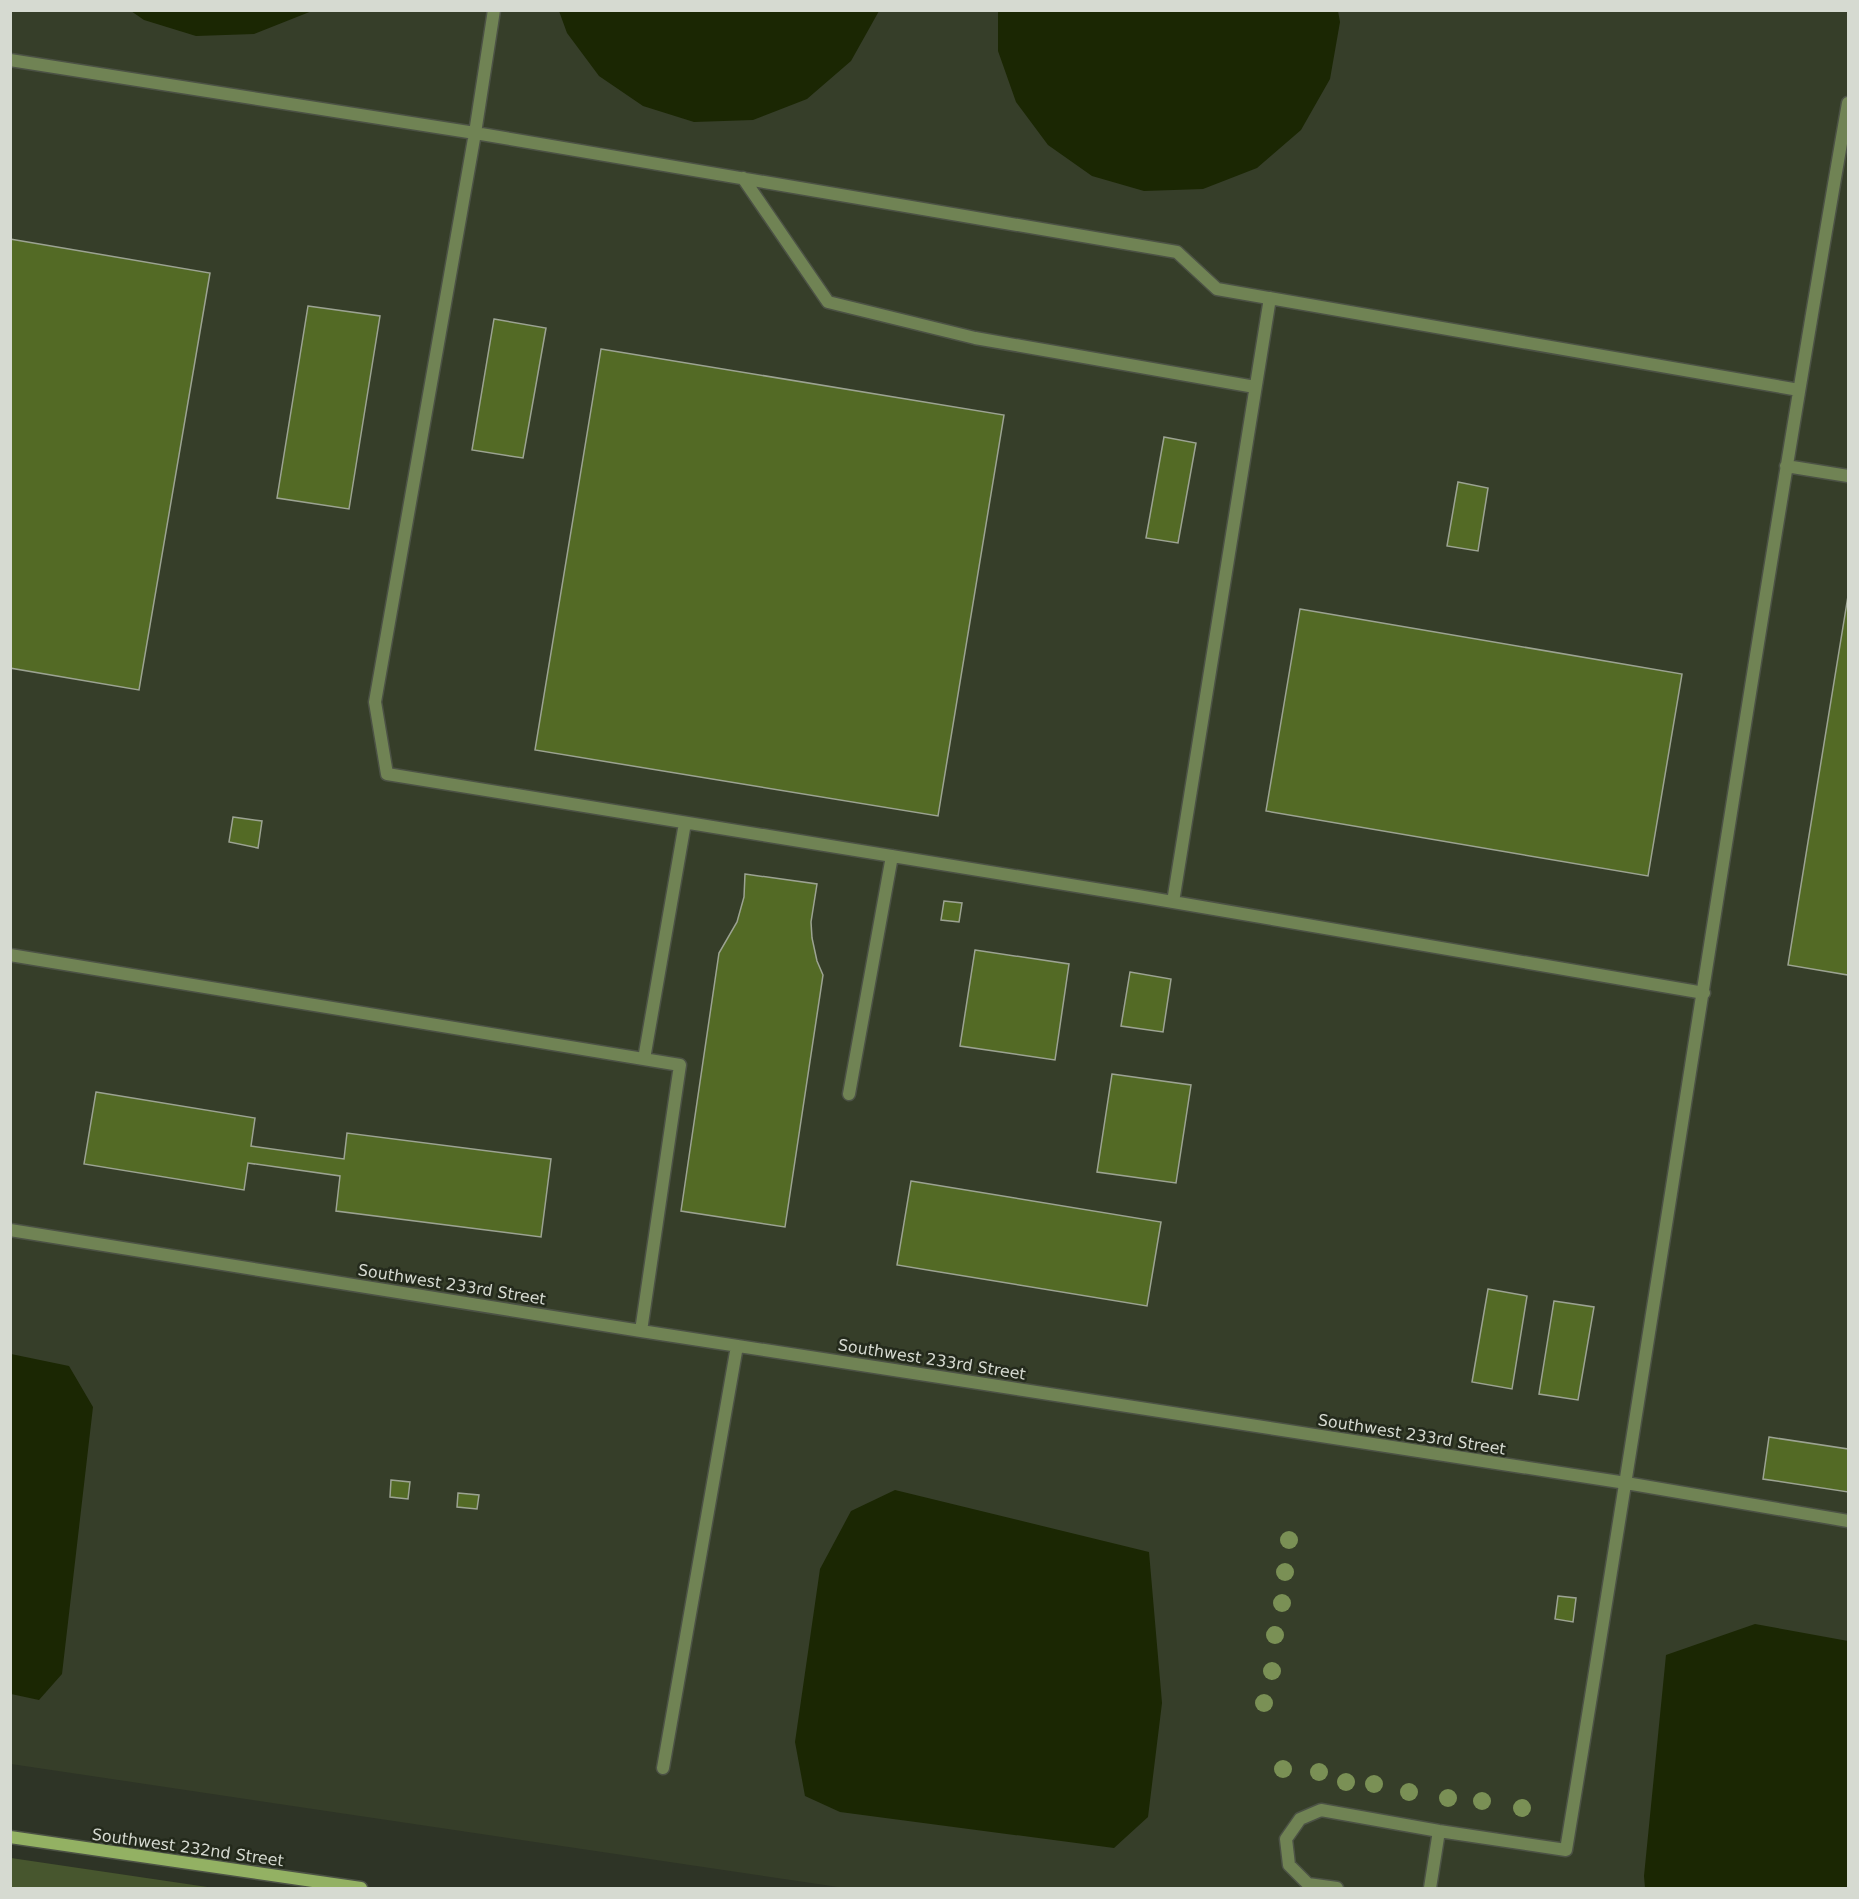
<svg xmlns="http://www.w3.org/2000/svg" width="1859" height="1899" font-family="'DejaVu Sans',sans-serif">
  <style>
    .built { fill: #363e29 }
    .green { fill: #47562e }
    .water { fill: #1b2703 }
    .building { fill: #536a25; stroke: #9ca392; stroke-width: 1.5 }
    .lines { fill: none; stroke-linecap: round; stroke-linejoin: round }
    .lane-casing { stroke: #4c5245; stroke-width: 15 }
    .secondary-casing { stroke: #4c5245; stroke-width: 15 }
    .lane { stroke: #708354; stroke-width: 12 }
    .secondary { stroke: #93b163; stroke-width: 12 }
    .tree { fill: #7a9055 }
    .labels { text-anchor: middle; stroke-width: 5; stroke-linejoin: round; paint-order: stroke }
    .street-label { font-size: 16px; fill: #d6dad1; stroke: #242a1c }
  </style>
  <rect width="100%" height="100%" fill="#2e3426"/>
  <path class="built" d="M 10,11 L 1848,11 L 1848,1888 L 845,1888 L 11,1764 Z"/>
  <path class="green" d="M 11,1858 L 214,1888 L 11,1888 Z"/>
  <path class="water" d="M 131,11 L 312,11 L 254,34 L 196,36 L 144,20 Z
    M 559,11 L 559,10 L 879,11 L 851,61 L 807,99 L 753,120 L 694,122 L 643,106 L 599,76 L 567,33 Z
    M 1338,11 L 1340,22 L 1330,79 L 1301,130 L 1257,168 L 1203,189 L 1144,191 L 1092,176 L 1048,145 L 1016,102 L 998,51 L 998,11 Z
    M 11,1354 L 69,1366 L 93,1407 L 62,1674 L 39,1700 L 11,1694 Z
    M 895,1490 L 1149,1552 L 1162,1703 L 1148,1817 L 1114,1848 L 840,1812 L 805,1796 L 795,1742 L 820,1569 L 851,1511 Z
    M 1755,1624 L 1848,1641 L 1848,1888 L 1645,1888 L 1644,1876 L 1666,1655 Z"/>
  <path class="building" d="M 10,239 L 210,273 L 139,690 L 10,668 Z
    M 308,306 L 380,316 L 349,509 L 277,498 Z
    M 494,319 L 546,328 L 523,458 L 472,450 Z
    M 601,349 L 1004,415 L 938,816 L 535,750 Z
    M 1164,437 L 1196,443 L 1178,543 L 1146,538 Z
    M 1458,482 L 1488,488 L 1478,551 L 1447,546 Z
    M 1848,596 L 1848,975 L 1788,965 Z
    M 1300,609 L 1682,674 L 1648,876 L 1266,811 Z
    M 233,817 L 262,821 L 258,848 L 229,842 Z
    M 745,874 L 817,884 L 811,922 L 812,938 L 817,961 L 823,975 L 785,1227 L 681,1211 L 719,953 L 737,922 L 744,897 Z
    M 944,901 L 962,903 L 959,922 L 941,920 Z
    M 975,950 L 1069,964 L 1055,1060 L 960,1046 Z
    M 1130,972 L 1171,979 L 1163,1032 L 1121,1026 Z
    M 1112,1074 L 1191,1085 L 1176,1183 L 1097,1172 Z
    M 96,1092 L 255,1118 L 251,1146 L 344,1159 L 347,1133 L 551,1159 L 541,1237 L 336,1211 L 340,1176 L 248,1163 L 244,1190 L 84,1164 Z
    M 911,1181 L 1161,1222 L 1147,1306 L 897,1265 Z
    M 1488,1289 L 1527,1296 L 1512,1389 L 1472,1382 Z
    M 1554,1301 L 1594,1307 L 1578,1400 L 1539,1394 Z
    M 1769,1437 L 1848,1449 L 1848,1492 L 1763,1479 Z
    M 391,1480 L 410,1482 L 408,1499 L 390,1497 Z
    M 458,1493 L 479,1495 L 477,1509 L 457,1507 Z
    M 1558,1596 L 1576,1598 L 1573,1622 L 1555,1619 Z"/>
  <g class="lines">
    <defs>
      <path id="lane" d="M 494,10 L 475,133 L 375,702 L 387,774 L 1138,896 L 1704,993
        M 10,60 L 475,133 L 1177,252 L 1217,289 L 1799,390
        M 743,178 L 828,302 L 975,338 L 1255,387
        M 1786,466 L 1848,476
        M 1173,902 L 1270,298
        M 10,955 L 680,1065 L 641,1331
        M 644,1059 L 685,823
        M 849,1094 L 892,856
        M 10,1230 L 641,1331 L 1626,1483 L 1848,1521
        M 663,1768 L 737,1346
        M 1337,1888 L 1308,1884 L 1289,1865 L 1286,1839 L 1300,1819 L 1321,1810 L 1439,1831 L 1566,1850 C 1662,1268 1747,684 1848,103
        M 1430,1888 L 1439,1831"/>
      <path id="secondary" d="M 10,1837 L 361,1888"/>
    </defs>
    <use href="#lane" class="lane-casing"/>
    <use href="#secondary" class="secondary-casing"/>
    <use href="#lane" class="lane"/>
    <use href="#secondary" class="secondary"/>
  </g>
  <g class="tree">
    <circle cx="1289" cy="1540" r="9"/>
    <circle cx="1285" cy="1572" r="9"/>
    <circle cx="1282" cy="1603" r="9"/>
    <circle cx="1275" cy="1635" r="9"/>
    <circle cx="1272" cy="1671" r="9"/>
    <circle cx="1264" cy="1703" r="9"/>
    <circle cx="1283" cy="1769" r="9"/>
    <circle cx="1319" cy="1772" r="9"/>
    <circle cx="1346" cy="1782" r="9"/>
    <circle cx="1374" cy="1784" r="9"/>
    <circle cx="1409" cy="1792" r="9"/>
    <circle cx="1448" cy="1798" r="9"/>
    <circle cx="1482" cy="1801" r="9"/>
    <circle cx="1522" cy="1808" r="9"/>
  </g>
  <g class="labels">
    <g class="street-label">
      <text transform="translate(452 1284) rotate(9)" y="6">Southwest 233rd Street</text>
      <text transform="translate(932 1359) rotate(9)" y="6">Southwest 233rd Street</text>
      <text transform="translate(1412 1434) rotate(9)" y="6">Southwest 233rd Street</text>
      <text transform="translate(188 1847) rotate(8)" y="6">Southwest 232nd Street</text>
    </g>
  </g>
  <rect width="1859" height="1899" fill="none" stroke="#d6dad1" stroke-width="24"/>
</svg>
